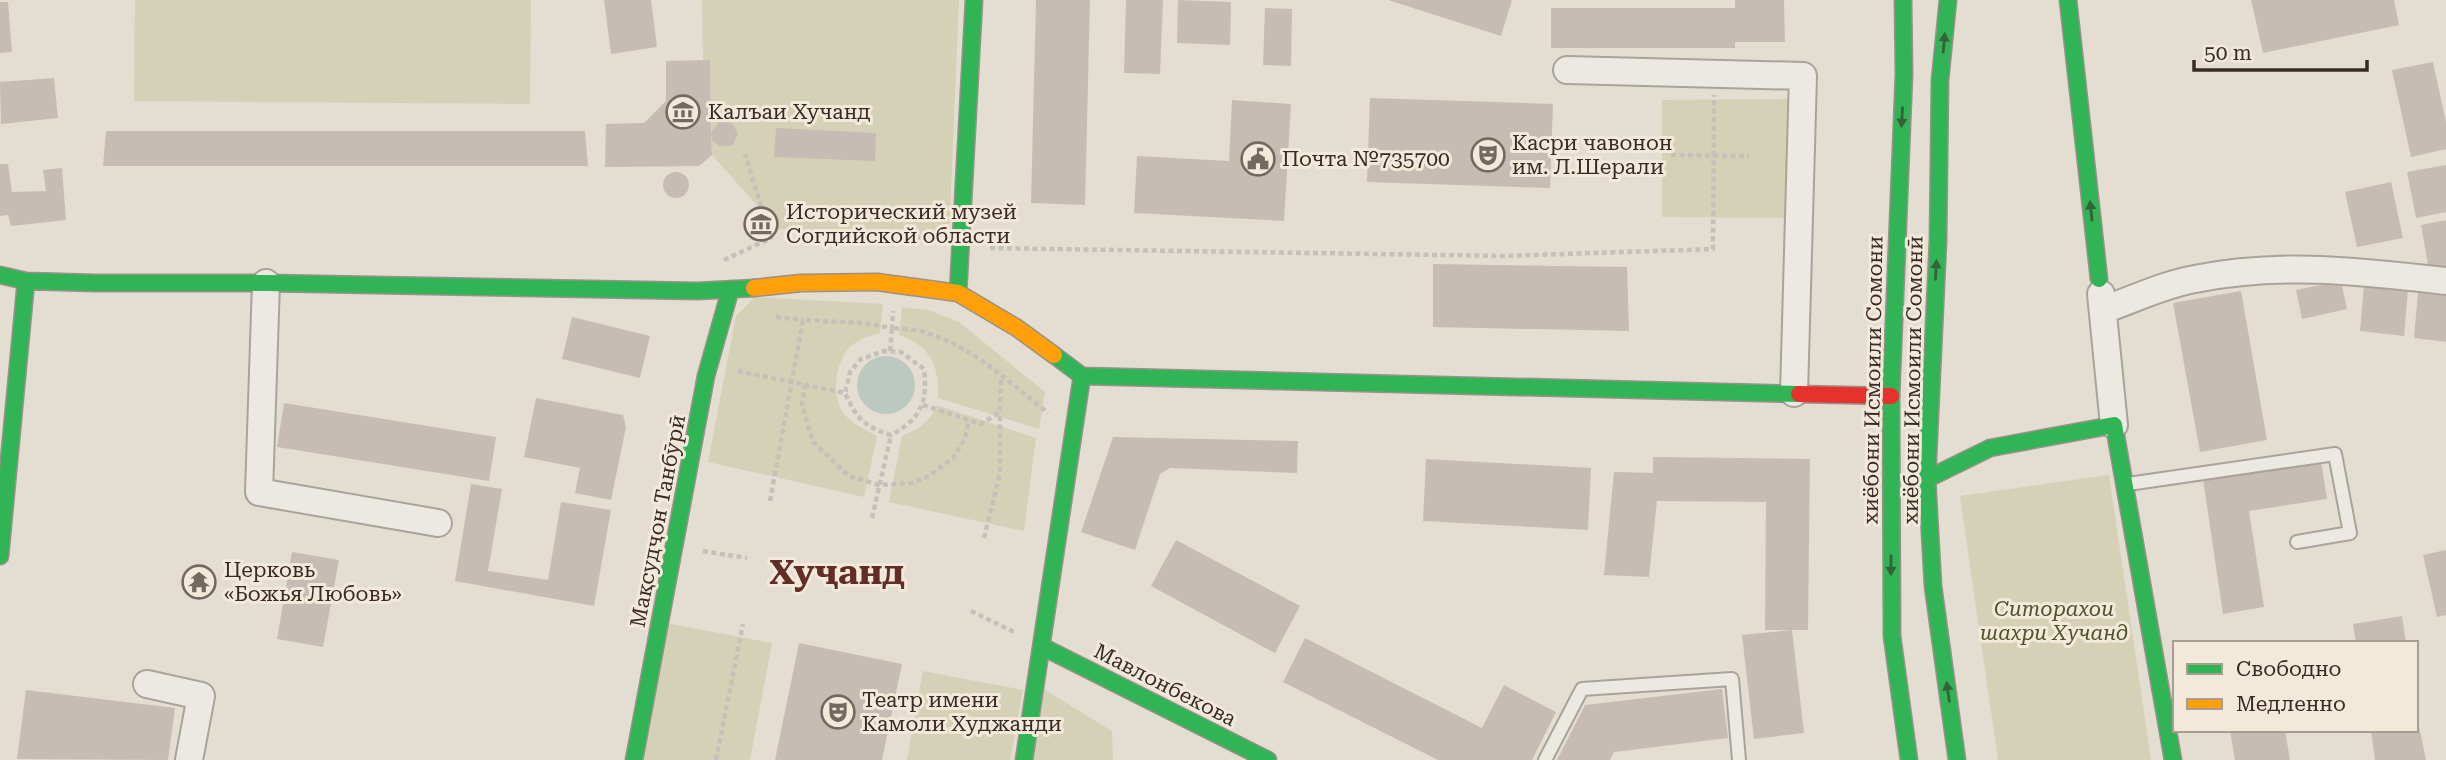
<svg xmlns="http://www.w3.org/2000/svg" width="2446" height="760" font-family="'Roboto Serif',serif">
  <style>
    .green { fill: #d5d1b6 }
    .water { fill: #bcc9c0 }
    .building { fill: #c7bcb3 }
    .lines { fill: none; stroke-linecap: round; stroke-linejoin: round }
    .lane-casing { stroke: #aaa39a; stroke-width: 16 }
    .street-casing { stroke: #aaa39a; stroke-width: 30 }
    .fast-casing { stroke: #99928a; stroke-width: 19 }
    .slow-casing { stroke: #99928a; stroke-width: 19 }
    .jam-casing { stroke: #99928a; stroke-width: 19 }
    .path { stroke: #c5c0b9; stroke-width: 4.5; stroke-dasharray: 5 3.5; stroke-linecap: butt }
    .lane { stroke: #ece9e3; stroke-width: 12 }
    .street { stroke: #ece9e3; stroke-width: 26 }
    .fast { stroke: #30b455; stroke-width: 16 }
    .slow { stroke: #ff9f0a; stroke-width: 16 }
    .jam { stroke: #e5322d; stroke-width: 16 }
    .oneway { fill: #356237 }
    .labels { text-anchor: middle; stroke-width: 6; stroke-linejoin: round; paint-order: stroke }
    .poi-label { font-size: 21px; fill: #382b23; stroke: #f3e9da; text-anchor: start }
    .street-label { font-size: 21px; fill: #382b23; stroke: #f3e9da }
    .park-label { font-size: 21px; font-style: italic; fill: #4d532b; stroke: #f3e9da }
    .town-label { font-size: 35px; font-weight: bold; fill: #612d26; stroke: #f3e9da }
  </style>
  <rect width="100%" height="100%" fill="#e4ddd2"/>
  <path class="green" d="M 135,0 L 531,0 L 530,104 L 134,101 Z
    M 702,0 L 959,0 L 949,238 L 778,229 L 712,155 L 710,60 L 703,60 Z
    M 1791,99 L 1792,218 L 1662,217 L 1662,100 Z
    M 755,297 L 883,304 L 880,333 C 868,336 859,339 850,347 C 835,362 830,398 845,415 C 854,425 865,430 877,436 L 864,497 L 708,462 L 736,316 Z
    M 902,307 L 928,310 L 959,322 L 1045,392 L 1039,429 L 938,398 C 940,367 930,345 899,335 Z
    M 937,405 L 1036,438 L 1024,531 L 889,502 L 902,436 C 917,430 931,421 937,405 Z
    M 2109,475 L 2151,760 L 1998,760 L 1960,496 Z
    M 666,623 L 772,643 L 750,760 L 640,760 Z
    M 923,671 L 1023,690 L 1010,760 L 907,760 Z
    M 1037,685 L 1112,731 L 1113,760 L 1024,760 Z"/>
  <path class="water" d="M857 385a29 29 0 1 1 58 0a29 29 0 1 1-58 0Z"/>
  <path class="building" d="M 604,0 L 651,0 L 657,47 L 611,54 Z
    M 1036,0 L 1090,0 L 1085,205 L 1031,203 Z
    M 1126,0 L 1163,0 L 1160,74 L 1124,73 Z
    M 1178,0 L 1231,2 L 1230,45 L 1177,43 Z
    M 1388,0 L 1512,0 L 1501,36 Z
    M 1735,0 L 1784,0 L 1785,42 L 1735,42 L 1735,48 L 1551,48 L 1551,8 L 1735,8 Z
    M 2251,0 L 2394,0 L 2399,25 L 2263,53 Z
    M 0,2 L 8,2 L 12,52 L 0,53 Z
    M 1265,8 L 1292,9 L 1291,66 L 1263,65 Z
    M 710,60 L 711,133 L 719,122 L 732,123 L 738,134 L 732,146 L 719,146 L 713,141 L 711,136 L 712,155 L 699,166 L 605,167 L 606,124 L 644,123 L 666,101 L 666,61 Z
    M 2433,62 L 2446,122 L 2446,149 L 2411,157 L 2392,70 Z
    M 54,78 L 58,118 L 1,124 L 0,82 Z
    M 1370,98 L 1553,104 L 1550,188 L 1367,182 Z
    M 1232,100 L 1291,104 L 1284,221 L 1134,213 L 1137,156 L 1229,161 Z
    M 776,128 L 876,133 L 875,161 L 774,157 Z
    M 106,131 L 585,131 L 588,166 L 103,166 Z
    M 0,164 L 8,164 L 12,192 L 46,191 L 43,170 L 62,168 L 66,220 L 11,226 L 8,215 L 0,216 Z
    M 2446,165 L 2446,212 L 2416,218 L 2407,172 Z
    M663 185a13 13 0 1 1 26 0a13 13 0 1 1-26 0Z
    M 2391,182 L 2403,238 L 2357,247 L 2345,192 Z
    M 2446,220 L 2446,267 L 2429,270 L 2421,225 Z
    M 1433,264 L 1627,267 L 1629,331 L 1433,327 Z
    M 2341,281 L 2347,309 L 2302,319 L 2296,290 Z
    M 2364,285 L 2408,290 L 2404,336 L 2360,331 Z
    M 2241,291 L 2267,440 L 2200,452 L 2173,303 Z
    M 2418,292 L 2446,295 L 2446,342 L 2414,338 Z
    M 572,317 L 650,336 L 640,378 L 562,359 Z
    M 536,398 L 623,415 L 626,427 L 611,500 L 575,493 L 580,468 L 524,457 Z
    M 284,403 L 496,437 L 489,481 L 277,447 Z
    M 1113,437 L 1298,441 L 1297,473 L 1170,468 L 1160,474 L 1135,550 L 1081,532 Z
    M 1653,457 L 1810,459 L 1808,630 L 1765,630 L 1766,502 L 1657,501 L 1649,577 L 1604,575 L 1614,472 L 1653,473 Z
    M 1426,459 L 1591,468 L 1588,530 L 1423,521 Z
    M 2321,461 L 2327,499 L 2249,511 L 2264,607 L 2223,614 L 2203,479 Z
    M 471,484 L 502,489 L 488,571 L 548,580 L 561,502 L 611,510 L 594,606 L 455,581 Z
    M 1176,540 L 1300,606 L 1275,653 L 1151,586 Z
    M 2446,550 L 2446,615 L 2437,617 L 2423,555 Z
    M 292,552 L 339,560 L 323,647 L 277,639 Z
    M 2402,616 L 2406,643 L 2356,643 L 2353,624 Z
    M 1792,630 L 1804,733 L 1754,739 L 1742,635 Z
    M 1305,638 L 1482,728 L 1504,685 L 1556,712 L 1532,760 L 1438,760 L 1283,682 Z
    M 799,643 L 902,664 L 882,760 L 775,760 Z
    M 1722,689 L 1728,738 L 1614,752 L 1610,760 L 1557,760 L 1585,705 Z
    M 26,690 L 175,708 L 168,760 L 17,759 Z
    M 2416,712 L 2426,760 L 2375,760 L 2371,730 L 2416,730 Z
    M 2230,730 L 2285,730 L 2290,760 L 2235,760 Z"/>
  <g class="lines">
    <defs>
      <path id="lane" d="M 2128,484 L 2335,454 L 2350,533 L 2297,542
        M 1545,760 L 1582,689 L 1732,679 L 1739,760"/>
      <path id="street" d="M 1567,70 L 1803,76 L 1794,393
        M 266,283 L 259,492 L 438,523
        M 2101,294 L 2114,425
        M 2103,310 C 2132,300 2165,284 2195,279 C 2281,262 2359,271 2446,281
        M 147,684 L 201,696 L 189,760"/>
      <path id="fast" d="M 1903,0 L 1904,74 L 1891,396 L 1892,636 L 1909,760
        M 1948,0 L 1940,80 L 1938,241 L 1927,479 L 1933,586 L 1957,760
        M 2068,0 L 2099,279
        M 0,275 L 26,281 L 95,283 L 266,283 L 697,291 L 754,288
        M 958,293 L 974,0
        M 1054,355 L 1082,376 L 1799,394
        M 1927,479 L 1990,448 L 2114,425 L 2173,760
        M 0,556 L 26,281
        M 1043,647 L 1268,760
        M 634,760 L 706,376 L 730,291
        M 1024,760 L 1082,376"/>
      <path id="slow" d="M 754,288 L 801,283 L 877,282 L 958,293 L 1017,328 L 1054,355"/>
      <path id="jam" d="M 1799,394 L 1891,396"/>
    </defs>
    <use href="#lane" class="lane-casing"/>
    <use href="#street" class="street-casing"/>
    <use href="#fast" class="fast-casing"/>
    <use href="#slow" class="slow-casing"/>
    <use href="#jam" class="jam-casing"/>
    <path class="path" d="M 1671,155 L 1749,156
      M 910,235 L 933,241
      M 990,248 L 1504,256 L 1713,249 L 1714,95
      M 724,260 L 771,238 L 745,154
      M 776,317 L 803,320
      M 890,351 L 892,328 C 902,329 914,329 924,332 C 972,346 1010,383 1048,413
      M 738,371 L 845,393 L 850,372 L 861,359 L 884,351 L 901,352 L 924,369 C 928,402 921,419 891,435 C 863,426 857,419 845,393
      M 805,384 L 802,405 L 813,442 L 849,476 L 879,485 L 912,483 L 929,476 L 953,458 L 965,438 L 969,420
      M 923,405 L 981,424 L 1000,412 L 1001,377
      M 770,501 L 803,320 L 863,323 L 892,328 L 893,311
      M 872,518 L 891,435
      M 984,538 L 1000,473 L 1000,412
      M 703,551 L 747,558
      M 971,611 L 1014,632
      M 716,760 L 743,624"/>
    <use href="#lane" class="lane"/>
    <use href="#street" class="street"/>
    <use href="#fast" class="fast"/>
    <use href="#slow" class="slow"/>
    <use href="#jam" class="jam"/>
  </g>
  <defs><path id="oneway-solid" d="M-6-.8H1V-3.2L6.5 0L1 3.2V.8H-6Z" transform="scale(1.75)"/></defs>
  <g class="oneway">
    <use href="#oneway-solid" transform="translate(1944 43) rotate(-85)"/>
    <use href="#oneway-solid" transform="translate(1902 117) rotate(93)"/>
    <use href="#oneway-solid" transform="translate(2091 211) rotate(-96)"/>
    <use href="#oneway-solid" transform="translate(1936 270) rotate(-87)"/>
    <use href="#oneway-solid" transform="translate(1891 565) rotate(90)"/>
    <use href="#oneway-solid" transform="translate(1948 692) rotate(-98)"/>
  </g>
  <defs>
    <symbol id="museum-ring" viewBox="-11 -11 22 22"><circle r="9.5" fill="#f3e9da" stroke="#746960" stroke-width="1.5"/><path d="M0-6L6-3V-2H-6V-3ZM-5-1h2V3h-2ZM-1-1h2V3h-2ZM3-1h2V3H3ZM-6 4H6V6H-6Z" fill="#746960"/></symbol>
    <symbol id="theatre-ring" viewBox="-11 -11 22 22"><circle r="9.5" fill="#f3e9da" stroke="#746960" stroke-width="1.5"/><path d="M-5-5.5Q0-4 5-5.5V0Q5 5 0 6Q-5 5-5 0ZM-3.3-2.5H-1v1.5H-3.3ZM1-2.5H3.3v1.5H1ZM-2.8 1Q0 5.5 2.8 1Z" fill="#746960"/></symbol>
    <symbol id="civic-ring" viewBox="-11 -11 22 22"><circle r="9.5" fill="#f3e9da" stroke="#746960" stroke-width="1.5"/><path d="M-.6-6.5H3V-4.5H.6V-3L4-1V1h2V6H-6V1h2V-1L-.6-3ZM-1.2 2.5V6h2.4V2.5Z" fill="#746960"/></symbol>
    <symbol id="temple-ring" viewBox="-11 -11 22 22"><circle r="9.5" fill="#f3e9da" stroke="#746960" stroke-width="1.5"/><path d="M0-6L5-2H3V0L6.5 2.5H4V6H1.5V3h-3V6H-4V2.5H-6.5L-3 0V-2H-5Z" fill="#746960"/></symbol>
  </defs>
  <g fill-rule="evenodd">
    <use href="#museum-ring" x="664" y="93" width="38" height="38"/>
    <use href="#theatre-ring" x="1469" y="136" width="38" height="38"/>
    <use href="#civic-ring" x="1239" y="140" width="38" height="38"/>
    <use href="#museum-ring" x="742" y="205" width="38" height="38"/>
    <use href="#temple-ring" x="180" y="563" width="38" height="38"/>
    <use href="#theatre-ring" x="819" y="693" width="38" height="38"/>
  </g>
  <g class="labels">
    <g class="poi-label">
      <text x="708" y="119">Калъаи Хучанд</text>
      <text x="1512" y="150">Касри чавонон<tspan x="1512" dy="24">им. Л.Шерали</tspan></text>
      <text x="1282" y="166">Почта №735700</text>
      <text x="786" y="219">Исторический музей<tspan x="786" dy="24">Согдийской области</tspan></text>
      <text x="224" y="577">Церковь<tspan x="224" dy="24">«Божья Любовь»</tspan></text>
      <text x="862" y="707">Театр имени<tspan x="862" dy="24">Камоли Худжанди</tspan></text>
    </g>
    <g class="street-label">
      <text transform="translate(1873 380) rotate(-89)" y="7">хиёбони Исмоили Сомони</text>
      <text transform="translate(1913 380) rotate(-89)" y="7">хиёбони Исмоили Сомонӣ</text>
      <text transform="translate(658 521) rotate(-79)" y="7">Мақсудҷон Танбӯрӣ</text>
      <text transform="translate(1165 685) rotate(27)" y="7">Мавлонбекова</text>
    </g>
    <g class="park-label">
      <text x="2054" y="616">Ситорахои<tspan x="2054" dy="24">шахри Хучанд</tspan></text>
    </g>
    <g class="town-label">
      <text x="837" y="584">Хуҷанд</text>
    </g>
  </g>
  <rect x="2173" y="641" width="245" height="91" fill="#f3e9da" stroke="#a89d91" stroke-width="2"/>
  <rect x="2187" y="664" width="35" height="10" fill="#30b455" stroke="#a89d91" stroke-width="2"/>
  <text x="2236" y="676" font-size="21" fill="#382b23">Свободно</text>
  <rect x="2187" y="699" width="35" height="10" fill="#ff9f0a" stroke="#a89d91" stroke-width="2"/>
  <text x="2236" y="711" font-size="21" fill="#382b23">Медленно</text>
  <path d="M2194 60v10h173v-10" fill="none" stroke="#382b23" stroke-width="3.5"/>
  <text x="2204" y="60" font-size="21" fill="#382b23" stroke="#f3e9da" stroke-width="5" paint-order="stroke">50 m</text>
</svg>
